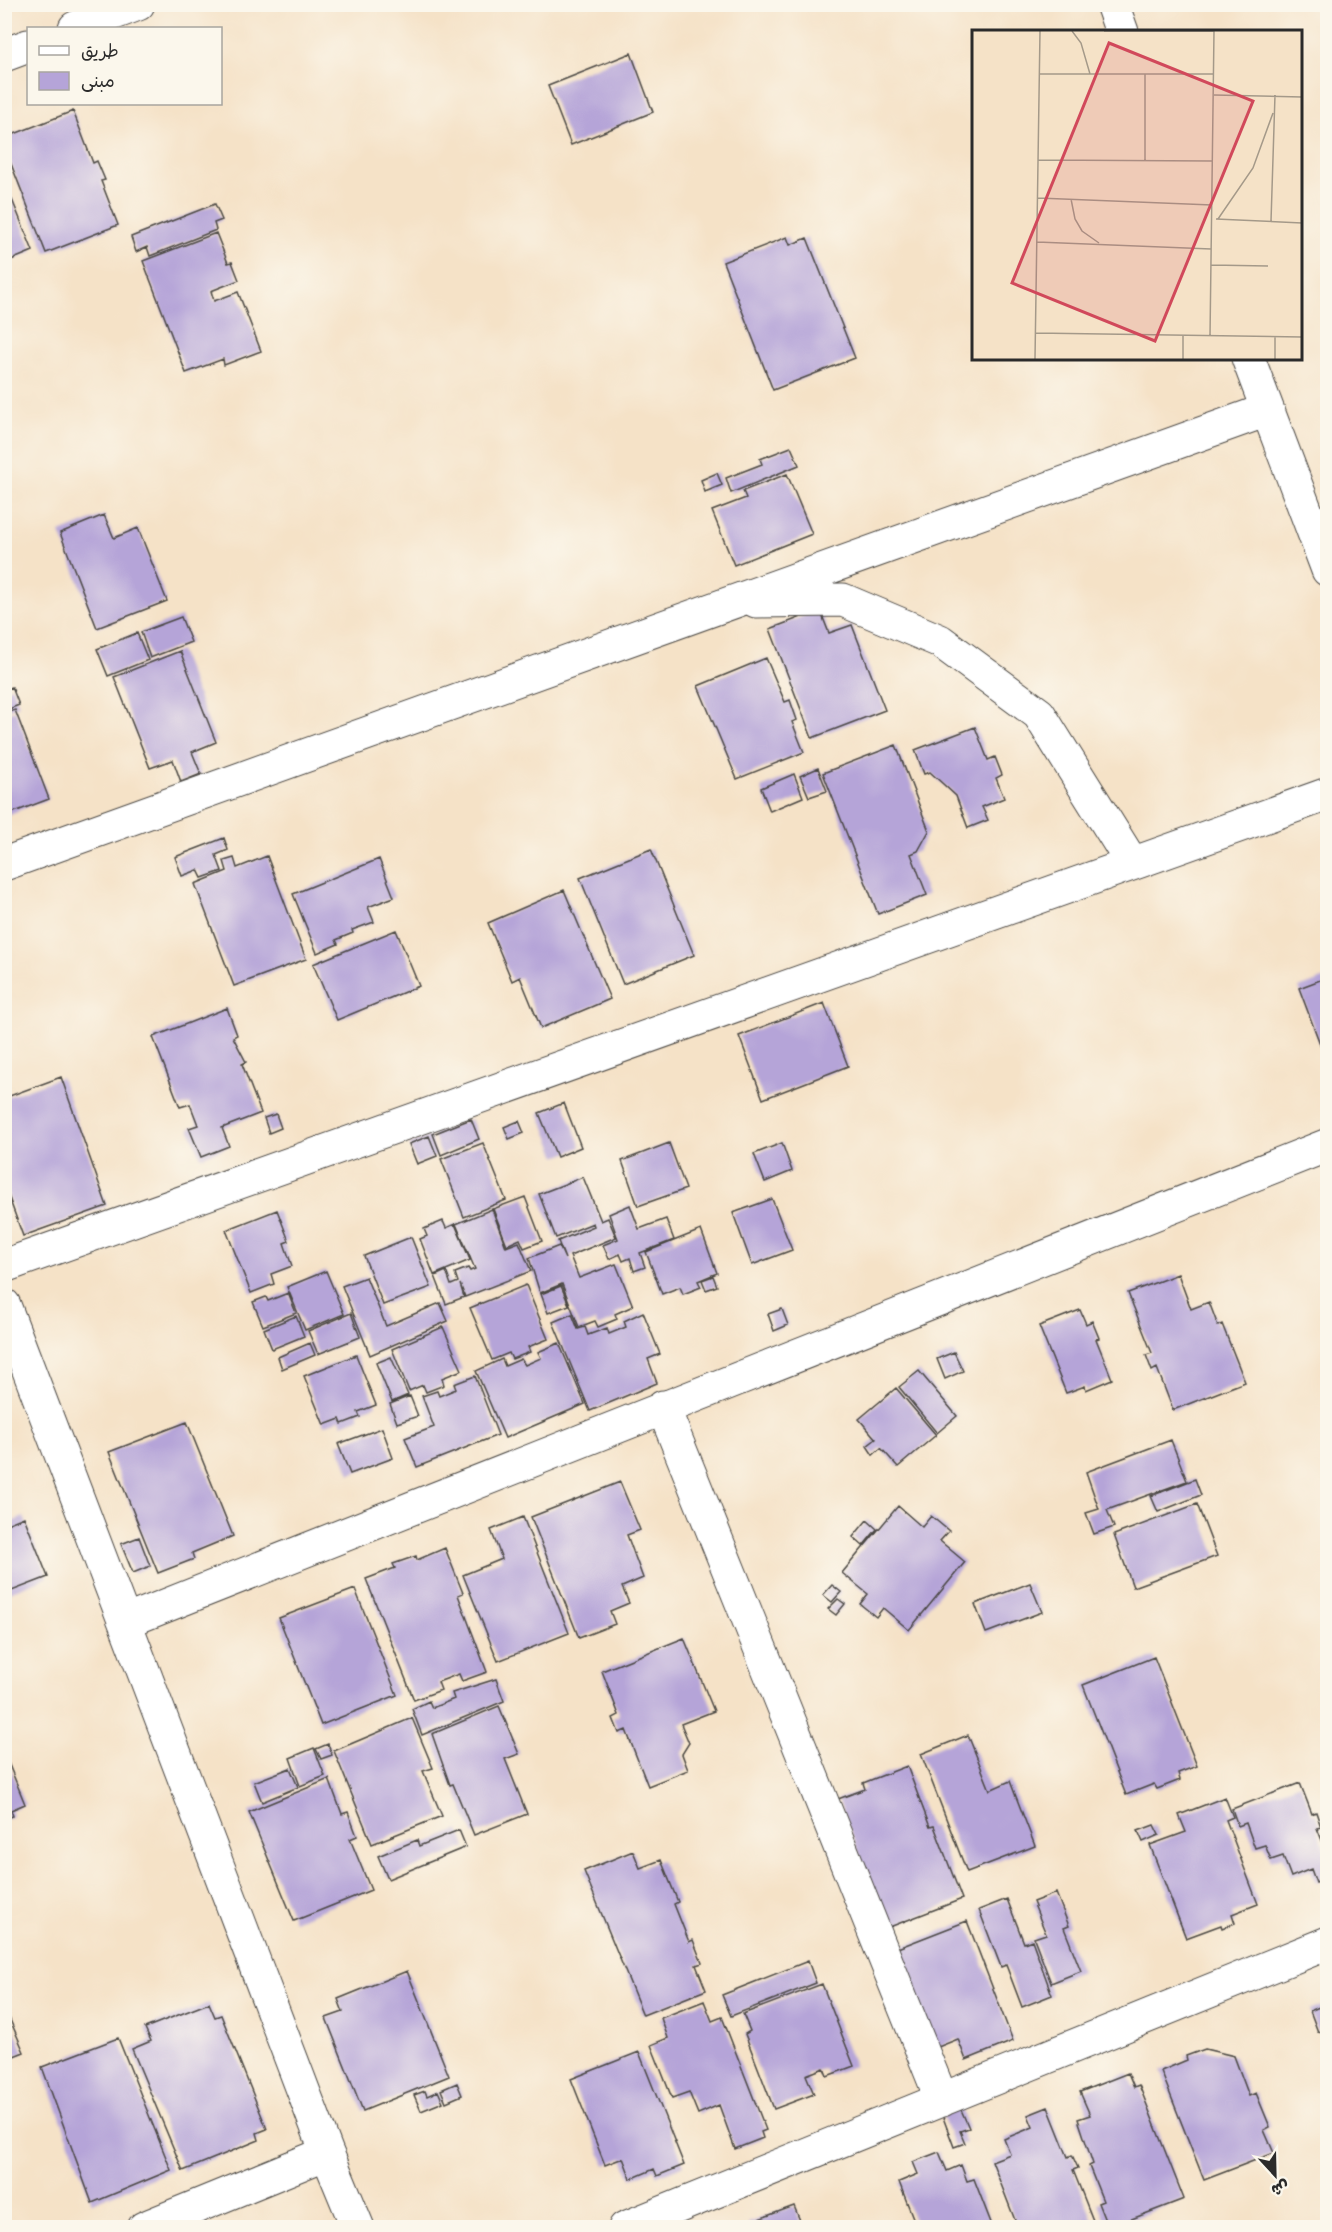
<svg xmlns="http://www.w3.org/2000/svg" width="1332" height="2232" font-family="Caveat,'Playpen Sans Arabic',sans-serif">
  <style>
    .building { fill: #b5a4d8 }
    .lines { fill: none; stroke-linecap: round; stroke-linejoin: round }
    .minor-casing { stroke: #494642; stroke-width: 35 }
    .minor { stroke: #fff; stroke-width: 33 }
    .inset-road { fill: none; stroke: #a49989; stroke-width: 1.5 }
    .view { fill: #d1495b; fill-opacity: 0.15; stroke: #d1495b; stroke-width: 3 }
    .inset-edge { fill: none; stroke: #2b2b2b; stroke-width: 3 }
  </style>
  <rect width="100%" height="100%" fill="#fbf7ec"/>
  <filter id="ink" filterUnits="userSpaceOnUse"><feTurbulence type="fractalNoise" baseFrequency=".0167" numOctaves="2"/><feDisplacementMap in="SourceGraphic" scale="12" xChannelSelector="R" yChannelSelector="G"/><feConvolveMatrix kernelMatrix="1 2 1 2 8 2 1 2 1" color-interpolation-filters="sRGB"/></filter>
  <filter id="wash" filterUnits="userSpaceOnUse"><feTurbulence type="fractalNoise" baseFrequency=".008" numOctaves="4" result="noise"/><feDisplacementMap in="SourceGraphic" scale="24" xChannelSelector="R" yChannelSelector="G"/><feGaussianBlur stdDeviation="1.35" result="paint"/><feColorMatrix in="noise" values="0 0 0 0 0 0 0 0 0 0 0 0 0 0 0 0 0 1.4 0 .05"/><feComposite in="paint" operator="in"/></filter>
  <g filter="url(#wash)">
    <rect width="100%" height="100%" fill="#f5e2c7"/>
    <g id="blocks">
      <path class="building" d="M 631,53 L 653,112 L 571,145 L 548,86 Z
        M 73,111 L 93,163 L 97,161 L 105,180 L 101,181 L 118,225 L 46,253 L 4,146 L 4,138 Z
        M 4,180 L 33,251 L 4,263 Z
        M 215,204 L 222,220 L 214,223 L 216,230 L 150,256 L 147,247 L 136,252 L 131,237 Z
        M 216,233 L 228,263 L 232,262 L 239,280 L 211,291 L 214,301 L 238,292 L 261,351 L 224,365 L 223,359 L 186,373 L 143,261 Z
        M 787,237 L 790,245 L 807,238 L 855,358 L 773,390 L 723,262 Z
        M 791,447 L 799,465 L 731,493 L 726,478 L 762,464 L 760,459 Z
        M 717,473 L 722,485 L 705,492 L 701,480 Z
        M 787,474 L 812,534 L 734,565 L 712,511 L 746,498 L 743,491 Z
        M 104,515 L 114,538 L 138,528 L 167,601 L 97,628 L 60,533 Z
        M 820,610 L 829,633 L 852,625 L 885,710 L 812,738 L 770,629 Z
        M 181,617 L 191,642 L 150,658 L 141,632 Z
        M 137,633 L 148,660 L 108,676 L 97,649 Z
        M 180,651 L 216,742 L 192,752 L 201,774 L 181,782 L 173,760 L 150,768 L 114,677 Z
        M 766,658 L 785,702 L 790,700 L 797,720 L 792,722 L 804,752 L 737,779 L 698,686 Z
        M 12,687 L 19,705 L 4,711 L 4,690 Z
        M 15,710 L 49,799 L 4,816 L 4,714 Z
        M 975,727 L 988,760 L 995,757 L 1002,775 L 996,778 L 1004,798 L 982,807 L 988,820 L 968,828 L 956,796 L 930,772 L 924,774 L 915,750 Z
        M 896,745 L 929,831 L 918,851 L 911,854 L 927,895 L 878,914 L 823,773 Z
        M 818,768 L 827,791 L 809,797 L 800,776 Z
        M 794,774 L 803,797 L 770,811 L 761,788 Z
        M 224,838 L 228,850 L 216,855 L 222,871 L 202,878 L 198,870 L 182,876 L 175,857 Z
        M 651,849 L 694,955 L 623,984 L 580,878 Z
        M 267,856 L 306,959 L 234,986 L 195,884 L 227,871 L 224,861 L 234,858 L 237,868 Z
        M 379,859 L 394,897 L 368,907 L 374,922 L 352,930 L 353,933 L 336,940 L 338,944 L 317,953 L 293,894 Z
        M 564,890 L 610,999 L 541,1028 L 520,977 L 512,981 L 488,923 Z
        M 396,930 L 419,986 L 337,1020 L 313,964 Z
        M 1328,977 L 1328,1056 L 1325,1057 L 1299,988 Z
        M 824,1003 L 848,1066 L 763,1099 L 739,1036 Z
        M 227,1008 L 237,1035 L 233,1037 L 246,1062 L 242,1064 L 261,1113 L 222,1128 L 229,1146 L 201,1157 L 189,1128 L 198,1125 L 190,1104 L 180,1107 L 153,1037 Z
        M 61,1077 L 107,1206 L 23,1236 L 4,1184 L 4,1098 Z
        M 564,1103 L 581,1147 L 557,1157 L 539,1113 Z
        M 276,1114 L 281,1128 L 269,1133 L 264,1118 Z
        M 471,1119 L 479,1139 L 441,1155 L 433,1134 Z
        M 519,1121 L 524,1133 L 509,1139 L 504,1127 Z
        M 429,1136 L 437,1156 L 417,1164 L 409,1144 Z
        M 483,1143 L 506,1200 L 464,1217 L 441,1159 Z
        M 669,1143 L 686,1189 L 638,1206 L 622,1161 Z
        M 782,1143 L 792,1171 L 765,1182 L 754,1154 Z
        M 583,1177 L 601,1221 L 608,1218 L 616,1237 L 570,1256 L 579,1278 L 616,1264 L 633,1306 L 615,1314 L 617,1319 L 598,1327 L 595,1321 L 579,1327 L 562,1284 L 540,1293 L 529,1258 L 559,1246 L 565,1259 L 558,1241 L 594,1226 L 593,1223 L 556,1238 L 539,1194 Z
        M 525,1197 L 542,1241 L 524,1248 L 520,1239 L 507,1245 L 493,1209 Z
        M 772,1199 L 792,1250 L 752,1265 L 733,1213 Z
        M 630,1205 L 639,1229 L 666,1219 L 674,1240 L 640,1253 L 645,1267 L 634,1271 L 630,1258 L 623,1261 L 620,1254 L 609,1259 L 603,1245 L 618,1239 L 609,1214 Z
        M 492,1209 L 506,1247 L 519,1242 L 531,1271 L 465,1297 L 460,1284 L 464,1297 L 446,1304 L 435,1276 L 446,1271 L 451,1285 L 458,1282 L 455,1273 L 468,1268 L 470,1271 L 475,1269 L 456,1224 Z
        M 277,1210 L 289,1241 L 284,1243 L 292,1266 L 271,1274 L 274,1284 L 251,1293 L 226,1230 Z
        M 443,1221 L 446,1228 L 455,1224 L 470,1260 L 434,1275 L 420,1239 L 427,1236 L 424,1229 Z
        M 701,1230 L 717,1273 L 698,1281 L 701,1287 L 683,1294 L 680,1287 L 662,1294 L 646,1252 Z
        M 411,1237 L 431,1287 L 383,1305 L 364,1256 Z
        M 326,1271 L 344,1314 L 305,1330 L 287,1287 Z
        M 1178,1274 L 1191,1309 L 1209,1302 L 1218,1326 L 1222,1324 L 1245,1382 L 1173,1410 L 1157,1368 L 1152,1371 L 1146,1355 L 1152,1353 L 1128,1293 Z
        M 713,1276 L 717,1286 L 706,1290 L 702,1280 Z
        M 366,1277 L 386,1326 L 440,1303 L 448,1321 L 370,1355 L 342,1286 Z
        M 526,1285 L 548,1339 L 528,1347 L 530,1352 L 512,1359 L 509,1353 L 492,1360 L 470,1308 Z
        M 561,1286 L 569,1305 L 548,1313 L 541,1294 Z
        M 288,1293 L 296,1313 L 263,1326 L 253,1302 L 266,1297 L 268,1301 Z
        M 782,1309 L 788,1325 L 774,1331 L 768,1314 Z
        M 1080,1310 L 1086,1324 L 1092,1321 L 1099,1338 L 1096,1339 L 1112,1379 L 1086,1390 L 1085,1386 L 1066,1393 L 1039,1326 Z
        M 643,1312 L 660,1354 L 648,1359 L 657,1383 L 590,1411 L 553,1322 L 572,1314 L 578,1329 L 585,1327 L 588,1335 L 607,1328 L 609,1334 L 626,1327 L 624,1321 Z
        M 351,1313 L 360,1337 L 318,1354 L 308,1331 Z
        M 296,1316 L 304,1336 L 272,1349 L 264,1329 Z
        M 443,1327 L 462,1370 L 442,1378 L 444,1385 L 426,1392 L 423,1385 L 409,1391 L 392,1349 Z
        M 310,1343 L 315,1355 L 282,1369 L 278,1357 Z
        M 559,1343 L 585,1404 L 505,1438 L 476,1371 L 502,1359 L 505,1366 L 521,1359 L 525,1365 L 541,1358 L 538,1352 Z
        M 954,1352 L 963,1371 L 945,1379 L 937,1359 Z
        M 356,1355 L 376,1405 L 358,1412 L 360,1417 L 342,1424 L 340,1419 L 324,1425 L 304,1376 Z
        M 391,1357 L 408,1395 L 392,1402 L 376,1363 Z
        M 919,1371 L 957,1416 L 937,1433 L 899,1387 Z
        M 475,1376 L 498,1435 L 417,1467 L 405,1438 L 434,1427 L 422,1396 L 437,1391 L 439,1396 L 456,1389 L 454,1384 Z
        M 896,1388 L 936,1435 L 898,1467 L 881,1448 L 873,1455 L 867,1446 L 876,1439 L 859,1419 Z
        M 410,1396 L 418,1416 L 397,1423 L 390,1404 Z
        M 187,1422 L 233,1536 L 192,1553 L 194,1559 L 158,1573 L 109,1452 Z
        M 382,1428 L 393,1458 L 350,1474 L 338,1444 Z
        M 1171,1440 L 1187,1481 L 1107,1510 L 1114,1527 L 1094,1534 L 1086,1513 L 1099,1509 L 1086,1472 Z
        M 1195,1479 L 1201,1495 L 1158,1512 L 1151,1496 Z
        M 620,1482 L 640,1530 L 627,1535 L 643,1578 L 622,1587 L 629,1603 L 610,1611 L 615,1624 L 579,1638 L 531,1517 Z
        M 1197,1504 L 1217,1556 L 1133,1587 L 1114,1535 Z
        M 898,1506 L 922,1527 L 931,1516 L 949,1531 L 940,1541 L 965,1562 L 909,1630 L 883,1608 L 876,1617 L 860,1604 L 868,1594 L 842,1573 Z
        M 24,1517 L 48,1577 L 4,1594 L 4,1525 Z
        M 523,1517 L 569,1633 L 498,1661 L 463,1575 L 502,1559 L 491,1530 Z
        M 867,1520 L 877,1529 L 863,1546 L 853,1537 Z
        M 139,1537 L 150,1566 L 133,1573 L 121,1544 Z
        M 445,1548 L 463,1593 L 458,1595 L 487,1672 L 462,1681 L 459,1674 L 438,1682 L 441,1690 L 414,1700 L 366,1579 L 395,1568 L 393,1564 L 416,1556 L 417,1560 Z
        M 1030,1583 L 1042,1612 L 986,1633 L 975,1604 Z
        M 832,1585 L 841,1592 L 832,1602 L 823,1595 Z
        M 355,1589 L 397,1695 L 321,1725 L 279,1618 Z
        M 838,1599 L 845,1604 L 836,1615 L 828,1609 Z
        M 684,1638 L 714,1711 L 681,1724 L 689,1743 L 682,1754 L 688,1770 L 648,1786 L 626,1730 L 619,1733 L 613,1718 L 619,1715 L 602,1671 Z
        M 1154,1657 L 1197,1766 L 1178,1773 L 1180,1780 L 1157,1789 L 1154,1784 L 1126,1795 L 1083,1685 Z
        M 496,1679 L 504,1701 L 422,1735 L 412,1709 L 429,1701 L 432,1708 L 454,1699 L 452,1693 Z
        M 499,1706 L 519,1754 L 505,1759 L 527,1814 L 474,1835 L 453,1784 L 450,1785 L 432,1734 Z
        M 412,1718 L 433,1768 L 423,1771 L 442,1816 L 372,1844 L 334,1751 Z
        M 968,1735 L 990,1790 L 1010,1781 L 1035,1846 L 967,1872 L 921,1754 Z
        M 328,1744 L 332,1755 L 321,1759 L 316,1749 Z
        M 314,1748 L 325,1776 L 300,1786 L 290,1758 Z
        M 5,1755 L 25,1804 L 11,1810 L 13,1816 L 4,1819 Z
        M 907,1766 L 930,1827 L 934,1826 L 962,1899 L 887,1928 L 838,1799 L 865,1789 L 863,1783 Z
        M 290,1768 L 298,1787 L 262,1802 L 254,1782 Z
        M 329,1779 L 342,1814 L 348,1812 L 357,1836 L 350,1839 L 371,1890 L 294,1921 L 249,1812 Z
        M 1300,1783 L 1312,1814 L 1316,1812 L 1321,1827 L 1317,1828 L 1328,1855 L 1328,1878 L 1316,1883 L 1311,1869 L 1291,1877 L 1283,1856 L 1271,1860 L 1265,1845 L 1255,1848 L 1246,1823 L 1238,1826 L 1232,1809 Z
        M 1225,1797 L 1233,1817 L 1226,1820 L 1258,1904 L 1232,1914 L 1235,1923 L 1222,1928 L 1221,1925 L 1186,1938 L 1150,1845 L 1186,1832 L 1179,1815 Z
        M 1154,1825 L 1159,1835 L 1143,1842 L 1138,1831 Z
        M 459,1830 L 466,1847 L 388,1879 L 378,1856 L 417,1840 L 419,1846 Z
        M 633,1851 L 640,1868 L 661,1860 L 678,1902 L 674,1904 L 689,1942 L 693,1940 L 702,1963 L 696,1965 L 706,1990 L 643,2015 L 584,1871 Z
        M 1056,1893 L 1069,1926 L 1064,1928 L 1081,1971 L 1051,1983 L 1034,1938 L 1046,1934 L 1033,1902 Z
        M 1007,1899 L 1024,1943 L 1032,1940 L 1052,1995 L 1022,2007 L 1006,1965 L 1001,1967 L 979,1910 Z
        M 967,1921 L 1013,2041 L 966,2060 L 958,2039 L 928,2051 L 890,1951 Z
        M 808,1961 L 816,1983 L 731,2016 L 722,1995 Z
        M 407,1971 L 449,2076 L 363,2111 L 326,2018 L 343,2012 L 338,1999 Z
        M 822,1984 L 854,2066 L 827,2076 L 824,2068 L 806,2075 L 814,2094 L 774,2109 L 745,2034 L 750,2031 L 743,2014 Z
        M 704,2001 L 712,2021 L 722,2017 L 766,2130 L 761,2132 L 763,2138 L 735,2149 L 719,2105 L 698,2114 L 689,2092 L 672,2098 L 651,2045 L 668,2038 L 661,2018 Z
        M 209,2003 L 215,2017 L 221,2015 L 267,2129 L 257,2133 L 259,2140 L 183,2171 L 132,2049 L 151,2041 L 145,2028 Z
        M 1326,2004 L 1328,2028 L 1318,2032 L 1310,2011 Z
        M 4,2006 L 24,2052 L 4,2060 Z
        M 118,2038 L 171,2170 L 92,2203 L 42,2067 Z
        M 1205,2049 L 1234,2056 L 1249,2096 L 1256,2093 L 1270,2127 L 1264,2130 L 1274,2153 L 1204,2180 L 1161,2071 L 1187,2060 L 1186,2056 Z
        M 639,2052 L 684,2165 L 657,2176 L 654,2169 L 631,2179 L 623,2158 L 605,2165 L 571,2079 Z
        M 1128,2073 L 1134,2087 L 1139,2085 L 1184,2199 L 1108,2228 L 1098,2203 L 1103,2201 L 1089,2166 L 1093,2164 L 1078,2119 L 1090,2115 L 1080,2092 Z
        M 457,2083 L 462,2095 L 446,2102 L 441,2090 Z
        M 425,2091 L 427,2096 L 438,2091 L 443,2102 L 421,2111 L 414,2095 Z
        M 959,2105 L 969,2128 L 960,2131 L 965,2143 L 954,2147 L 941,2112 Z
        M 1048,2107 L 1068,2157 L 1072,2155 L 1078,2168 L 1073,2170 L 1096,2228 L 1018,2228 L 992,2161 L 1010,2154 L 1004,2139 L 1033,2127 L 1028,2115 Z
        M 939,2152 L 947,2171 L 961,2165 L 967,2181 L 974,2179 L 993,2228 L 917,2228 L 899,2182 L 918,2174 L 913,2162 Z
        M 794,2206 L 803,2228 L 750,2228 L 748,2223 Z"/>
    </g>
  </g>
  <g filter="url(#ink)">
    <use href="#blocks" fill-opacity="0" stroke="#494642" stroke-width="1.5"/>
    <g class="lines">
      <defs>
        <path id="minor" d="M 1112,4 L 1122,32
          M 75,28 L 138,4
          M 4,55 L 28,46
          M 1248,358 L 1328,570
          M 756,601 L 843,600 L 940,641 L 1039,714 L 1132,863
          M 4,864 L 1267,410
          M 4,1266 L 1328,794
          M 4,1305 L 327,2153 L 358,2228
          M 663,1407 L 942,2100
          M 127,1621 L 1328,1145
          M 144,2228 L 327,2153
          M 625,2228 L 1328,1943"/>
      </defs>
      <use href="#minor" class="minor-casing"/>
      <use href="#minor" class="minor"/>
    </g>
  </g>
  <g transform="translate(972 30)">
    <rect width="330" height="330" fill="#f5e2c7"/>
    <path class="inset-road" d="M 100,1 L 109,13 L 118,44M 132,1 L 242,1M 68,44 L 242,44M 242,65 L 330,67M 66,130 L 240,131M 173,131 L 173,44M 66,168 L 240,175M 99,169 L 103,189 L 110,201 L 127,213M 244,189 L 330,193M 246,189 L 281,138 L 301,83M 299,191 L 303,65M 65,212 L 239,219M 239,235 L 296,236M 63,303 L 330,307M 238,306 L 242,1M 63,329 L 68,1M 211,329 L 211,306M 303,329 L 303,307"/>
    <path class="view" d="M 137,13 L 281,71 L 183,311 L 40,253 Z"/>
    <rect width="330" height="330" class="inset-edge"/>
  </g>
  <rect width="1332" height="2232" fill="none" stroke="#fbf7ec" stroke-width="24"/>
  <rect x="27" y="27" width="195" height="78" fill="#fbf7ec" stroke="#a8a59f" stroke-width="1.5"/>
  <rect x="39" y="46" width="30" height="9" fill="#ffffff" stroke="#a8a59f" stroke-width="1.5"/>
  <text x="81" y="57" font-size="18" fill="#2b2b2b">طريق</text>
  <rect x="39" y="72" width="30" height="18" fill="#b5a4d8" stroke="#a8a59f" stroke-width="1.5"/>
  <text x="81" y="87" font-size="18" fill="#2b2b2b">مبنى</text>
  <g transform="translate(1275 2175) rotate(158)" stroke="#fbf7ec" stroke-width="4.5" paint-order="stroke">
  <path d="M0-4.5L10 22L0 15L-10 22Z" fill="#2b2b2b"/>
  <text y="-9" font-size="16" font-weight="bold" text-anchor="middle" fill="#2b2b2b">ش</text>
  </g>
</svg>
